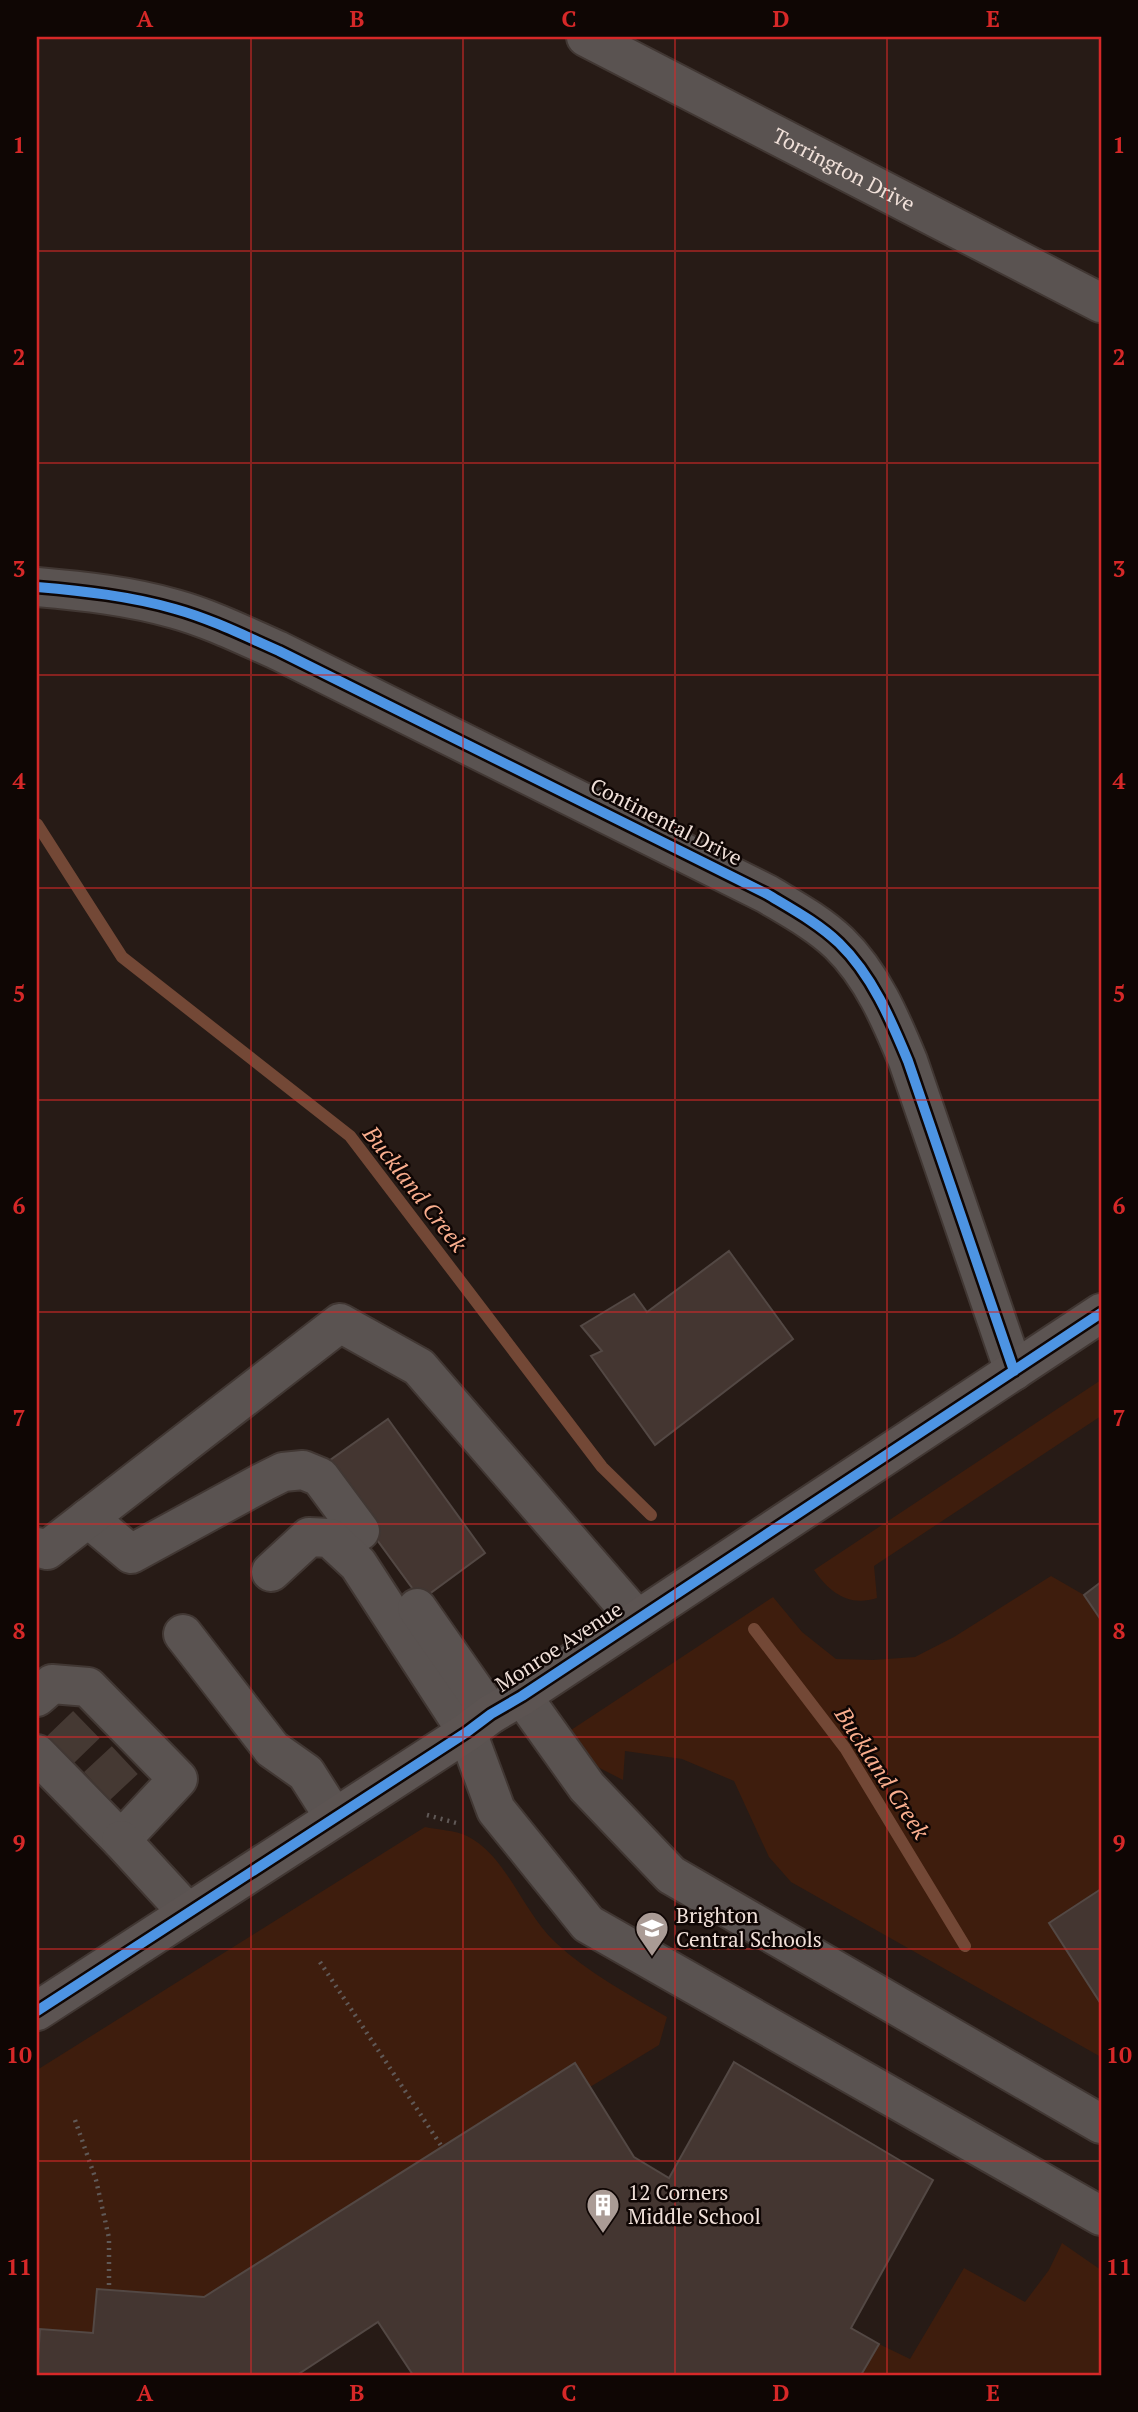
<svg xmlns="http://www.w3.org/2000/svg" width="1138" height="2412" font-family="'PT Serif',serif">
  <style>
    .green { fill: #3e1d0d }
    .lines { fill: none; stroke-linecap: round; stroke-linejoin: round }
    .stream { stroke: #734836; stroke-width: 12 }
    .building { fill: #443631; stroke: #534844; stroke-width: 2 }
    .minor-tunnel { stroke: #453933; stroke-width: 38; stroke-dasharray: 38 19; stroke-linecap: butt }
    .minor-casing { stroke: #413733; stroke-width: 42 }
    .major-casing { stroke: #413733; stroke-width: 42 }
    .path { stroke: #605957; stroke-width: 4.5; stroke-dasharray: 2 5; stroke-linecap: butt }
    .minor { stroke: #5a5351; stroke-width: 38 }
    .major { stroke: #5c5452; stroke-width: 38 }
    .cycleway-casing { stroke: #0f0604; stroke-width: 15 }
    .cycleway { stroke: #4d94e3; stroke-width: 10 }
    .grid { fill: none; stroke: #d62828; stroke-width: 2; stroke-opacity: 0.55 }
    .labels { text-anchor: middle; stroke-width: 5; stroke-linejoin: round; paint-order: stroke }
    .street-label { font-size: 21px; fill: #f0e0d9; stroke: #0f0604 }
    .poi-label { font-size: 21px; fill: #f0e0d9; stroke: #0f0604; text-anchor: start }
    .water-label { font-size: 23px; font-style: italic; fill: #faae8e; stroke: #0f0604 }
    .neatline { fill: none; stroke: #d62828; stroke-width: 2.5 }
    .grid-label { font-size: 23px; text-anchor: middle; font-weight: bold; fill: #d62828 }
  </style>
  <rect width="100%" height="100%" fill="#271b16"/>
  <path class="green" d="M 1101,1380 L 1101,1416 L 874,1566 L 877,1598 C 849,1607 830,1593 814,1570 Z
    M 1051,1576 L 1084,1595 L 1101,1620 L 1101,1889 L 1050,1923 L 1101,2004 L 1101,2057 L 791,1882 L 769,1857 L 734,1781 L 682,1759 L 625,1751 L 623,1780 L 588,1762 L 568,1732 L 773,1597 L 802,1632 L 836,1659 L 873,1660 L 915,1657 L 954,1637 Z
    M 425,1827 C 438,1830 455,1830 467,1836 C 507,1856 522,1911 555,1942 C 588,1973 628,1994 667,2017 L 659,2045 L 590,2087 L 575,2063 L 204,2297 L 97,2289 L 93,2333 L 40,2329 L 37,2375 L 37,2070 Z
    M 1062,2243 L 1101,2270 L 1101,2375 L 861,2375 L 879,2344 L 910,2359 L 964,2268 L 1025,2302 L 1049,2270 Z"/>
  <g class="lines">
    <path class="stream" d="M 37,824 L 122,957 L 350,1136 L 602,1467 L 651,1515
      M 754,1629 L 845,1748 L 965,1946"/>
  </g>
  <path class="building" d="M 729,1251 L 793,1339 L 655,1445 L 591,1356 L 602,1351 L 581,1326 L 634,1294 L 647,1312 Z
    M 388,1419 L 485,1553 L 421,1600 L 377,1540 L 357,1554 L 326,1463 Z
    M 1101,1582 L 1101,1620 L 1084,1595 Z
    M 1101,1889 L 1101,2004 L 1049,1923 Z
    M 734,2062 L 933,2180 L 851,2328 L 879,2344 L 861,2375 L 413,2375 L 378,2322 L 297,2375 L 37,2375 L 40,2329 L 93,2333 L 97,2289 L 204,2297 L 575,2063 L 634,2157 L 669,2178 Z"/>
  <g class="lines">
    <path class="minor-tunnel" d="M 59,1751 L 89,1722
      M 97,1786 L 127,1758"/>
    <defs>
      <g id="minor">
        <path id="s1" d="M 586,37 L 1101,303"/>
        <path d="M 37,587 C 83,591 130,596 175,609 C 211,619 245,636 279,651 L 767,894 C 792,909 818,923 839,943 C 872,975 891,1020 908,1061 L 1014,1371"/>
        <path d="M 88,1518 L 131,1554 L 263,1482 L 283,1472 L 303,1470 L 320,1477 L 360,1531"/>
        <path d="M 37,1547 L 47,1550 L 340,1323 L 419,1367 L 637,1619"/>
        <path d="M 271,1572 L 309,1537 L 330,1538 L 358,1564 L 467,1732 L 496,1810 L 588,1924 L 1101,2216"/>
        <path d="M 417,1608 L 491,1714"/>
        <path d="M 183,1634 L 272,1749 L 306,1773 L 334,1817"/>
        <path d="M 522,1696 L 587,1787 L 671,1875 L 1101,2124"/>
        <path d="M 37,1697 L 52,1684 L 88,1687 L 178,1779 L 121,1840 L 37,1754"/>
        <path d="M 121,1840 L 188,1913"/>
      </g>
      <path id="major" d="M 37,2011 L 467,1732 L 491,1714 L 522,1696 L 1101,1313"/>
    </defs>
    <use href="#minor" class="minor-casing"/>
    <use href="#major" class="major-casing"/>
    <path class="path" d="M 427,1815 L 460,1824
      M 320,1962 L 442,2147
      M 75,2120 L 96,2180 L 109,2238 L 109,2290"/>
    <use href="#minor" class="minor"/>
    <use href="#major" class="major"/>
    <defs>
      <path id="cycleway" d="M 37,587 C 83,591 130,596 175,609 C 211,619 245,636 279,651 L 767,894 C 792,909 818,923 839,943 C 872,975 891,1020 908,1061 L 1014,1371
        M 37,2011 L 467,1732 L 491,1714 L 522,1696 L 1101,1313"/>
    </defs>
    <use href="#cycleway" class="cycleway-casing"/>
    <use href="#cycleway" class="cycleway"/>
  </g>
  <path class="grid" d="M 251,37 L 251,2375M 463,37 L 463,2375M 675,37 L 675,2375M 887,37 L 887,2375M 37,251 L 1101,251M 37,463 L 1101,463M 37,675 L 1101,675M 37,888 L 1101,888M 37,1100 L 1101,1100M 37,1312 L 1101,1312M 37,1524 L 1101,1524M 37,1737 L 1101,1737M 37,1949 L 1101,1949M 37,2161 L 1101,2161"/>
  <defs>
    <symbol id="school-pin" viewBox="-11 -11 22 30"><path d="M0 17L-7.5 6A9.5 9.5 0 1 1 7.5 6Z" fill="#aa9b95" stroke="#0f0604"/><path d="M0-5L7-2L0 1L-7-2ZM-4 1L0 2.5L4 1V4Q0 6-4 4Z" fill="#fff"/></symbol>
    <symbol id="building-pin" viewBox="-11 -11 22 30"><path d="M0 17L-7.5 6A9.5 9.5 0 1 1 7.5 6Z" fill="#aa9b95" stroke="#0f0604"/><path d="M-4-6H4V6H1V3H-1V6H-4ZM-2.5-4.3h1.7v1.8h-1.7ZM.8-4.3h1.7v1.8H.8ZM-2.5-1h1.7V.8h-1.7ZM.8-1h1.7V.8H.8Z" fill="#fff"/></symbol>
  </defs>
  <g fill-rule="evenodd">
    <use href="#school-pin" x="633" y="1909" width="38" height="52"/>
    <use href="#building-pin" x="584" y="2186" width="38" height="52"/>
  </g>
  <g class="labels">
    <g class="street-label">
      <text dy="7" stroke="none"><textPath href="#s1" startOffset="290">Torrington Drive</textPath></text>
      <text transform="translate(666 822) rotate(27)" y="7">Continental Drive</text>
      <text transform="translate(559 1647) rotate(-33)" y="7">Monroe Avenue</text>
    </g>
    <g class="poi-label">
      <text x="676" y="1923">Brighton<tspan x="676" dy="24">Central Schools</tspan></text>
      <text x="628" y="2200">12 Corners<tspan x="628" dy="24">Middle School</tspan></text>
    </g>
    <g class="water-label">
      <text transform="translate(415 1189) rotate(52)" y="8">Buckland Creek</text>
      <text transform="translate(882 1773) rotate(57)" y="8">Buckland Creek</text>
    </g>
  </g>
  <rect width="1138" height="2412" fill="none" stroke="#0f0604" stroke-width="77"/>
  <rect x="38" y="38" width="1062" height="2336" class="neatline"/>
  <g class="grid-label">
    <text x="145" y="27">A</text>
    <text x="357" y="27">B</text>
    <text x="569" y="27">C</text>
    <text x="781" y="27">D</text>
    <text x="993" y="27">E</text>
    <text x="19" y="153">1</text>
    <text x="1119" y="153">1</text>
    <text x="19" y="365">2</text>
    <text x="1119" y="365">2</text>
    <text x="19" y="577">3</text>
    <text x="1119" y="577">3</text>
    <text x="19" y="789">4</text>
    <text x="1119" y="789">4</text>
    <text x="19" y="1002">5</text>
    <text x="1119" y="1002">5</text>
    <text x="19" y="1214">6</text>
    <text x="1119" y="1214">6</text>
    <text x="19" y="1426">7</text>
    <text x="1119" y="1426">7</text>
    <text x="19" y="1639">8</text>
    <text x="1119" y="1639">8</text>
    <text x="19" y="1851">9</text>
    <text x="1119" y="1851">9</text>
    <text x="19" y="2063">10</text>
    <text x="1119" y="2063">10</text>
    <text x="19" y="2275">11</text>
    <text x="1119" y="2275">11</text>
    <text x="145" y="2401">A</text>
    <text x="357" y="2401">B</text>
    <text x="569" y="2401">C</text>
    <text x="781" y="2401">D</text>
    <text x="993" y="2401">E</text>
  </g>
</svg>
